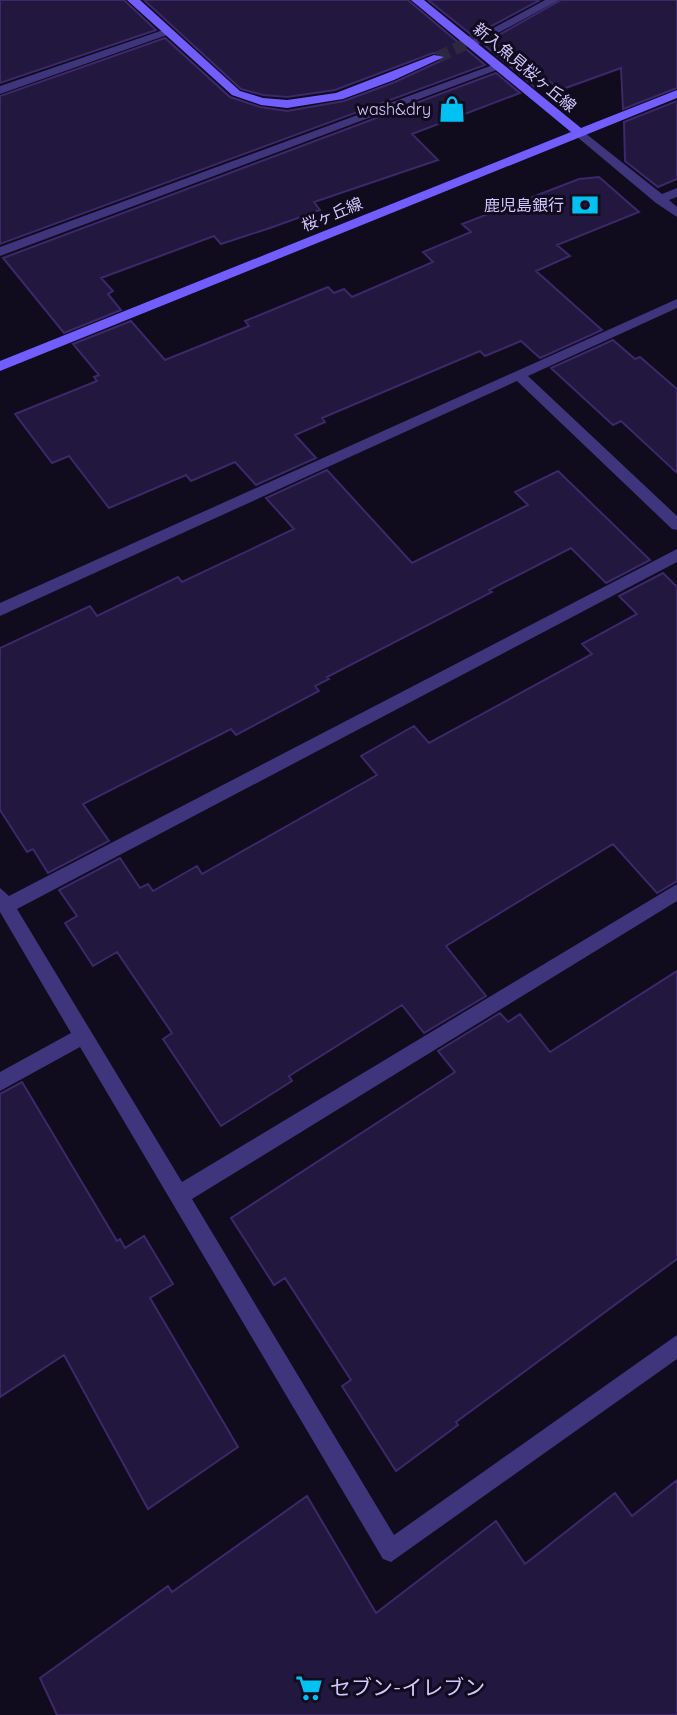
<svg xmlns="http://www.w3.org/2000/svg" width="677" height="1715" font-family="Quicksand,'Noto Sans JP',sans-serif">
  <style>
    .building { fill: #22173e; stroke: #3c286a; stroke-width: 2 }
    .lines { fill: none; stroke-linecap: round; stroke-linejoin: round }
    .secondary-tunnel { stroke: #2d273f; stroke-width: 12; stroke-dasharray: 12 6; stroke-linecap: butt }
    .street { fill: #3f357d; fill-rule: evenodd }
    .secondary { fill: #725eff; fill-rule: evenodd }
    .labels { text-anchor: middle; stroke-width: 6; stroke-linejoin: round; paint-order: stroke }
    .far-street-label { font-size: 16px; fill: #d3c7ff; stroke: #100b1d }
    .far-poi-label { font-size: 16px; fill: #d3c7ff; stroke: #100b1d; text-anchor: end }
    .near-poi-label { font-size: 21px; fill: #d3c7ff; stroke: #100b1d; text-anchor: start }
  </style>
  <rect width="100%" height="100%" fill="#100b1d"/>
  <path class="building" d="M 0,0 L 124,0 L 156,30 L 0,83 Z
    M 144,0 L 408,0 L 485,65 L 0,244 L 0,96 L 165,38 L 230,97 L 260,107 L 287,111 L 344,101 L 395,82 L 447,58 L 445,54 L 433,53 L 335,90 L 287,97 L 263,95 L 241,89 Z
    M 428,0 L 540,0 L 473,36 Z
    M 561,0 L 677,0 L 677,88 L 623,109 L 621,68 L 560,90 L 550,82 L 536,88 L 483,44 Z
    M 496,73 L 520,93 L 412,134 L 438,160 L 314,202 L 320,210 L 270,228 L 221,244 L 214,236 L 101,278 L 113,291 L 108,294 L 121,310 L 64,333 L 3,258 Z
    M 677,101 L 677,179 L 658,187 L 625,161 L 624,122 Z
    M 599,177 L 639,212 L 557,245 L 570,256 L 536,271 L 602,330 L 540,358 L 521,341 L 485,356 L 480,351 L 322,418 L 325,422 L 295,435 L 316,458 L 256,485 L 235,462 L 191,481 L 186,475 L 109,508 L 69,456 L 52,463 L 15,414 L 97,381 L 94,377 L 99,375 L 73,344 L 131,321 L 165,360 L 249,326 L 245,321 L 328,287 L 334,293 L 344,289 L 352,297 L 433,262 L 423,252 L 471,232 L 462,224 L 579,179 Z
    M 613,340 L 635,359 L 640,357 L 677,389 L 677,473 L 621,421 L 613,425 L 551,368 Z
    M 327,470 L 412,563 L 528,505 L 515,492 L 558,471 L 650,560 L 606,583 L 571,548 L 489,590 L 492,592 L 327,677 L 329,679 L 315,686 L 319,691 L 236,735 L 231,729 L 83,804 L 109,841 L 48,873 L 33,849 L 27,852 L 0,810 L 0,648 L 90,606 L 97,616 L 178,577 L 182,582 L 294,529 L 266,498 Z
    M 663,573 L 677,587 L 677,881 L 657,893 L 613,844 L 446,946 L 486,996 L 424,1033 L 402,1005 L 289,1076 L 292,1081 L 221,1126 L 163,1039 L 172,1033 L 117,952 L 93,966 L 65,923 L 77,916 L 59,890 L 120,858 L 140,888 L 148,884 L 153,891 L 197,866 L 202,874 L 377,775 L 361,756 L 414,726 L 429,743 L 592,654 L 582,644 L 637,614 L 619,596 Z
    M 677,971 L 677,1259 L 456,1422 L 458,1425 L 396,1471 L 342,1386 L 351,1380 L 285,1278 L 274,1285 L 231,1218 L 455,1072 L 438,1051 L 500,1013 L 508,1022 L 520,1014 L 550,1052 Z
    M 22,1082 L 117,1241 L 120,1239 L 125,1248 L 144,1236 L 173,1284 L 150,1298 L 238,1447 L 148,1509 L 64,1355 L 0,1397 L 0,1094 Z
    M 677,1480 L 677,1715 L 57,1715 L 40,1678 L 168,1586 L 172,1592 L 307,1496 L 376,1613 L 496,1521 L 525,1564 L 615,1493 L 632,1516 Z"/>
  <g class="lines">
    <path class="secondary-tunnel" d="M 438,57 L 485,35"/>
    <path class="street" d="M 545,0 L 559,0 L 476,45 L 466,43 Z
      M 166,29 L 172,32 L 170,34 L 0,94 L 0,86 Z
      M 498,63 L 502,64 L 502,68 L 0,256 L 0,247 Z
      M 580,129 L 662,194 L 677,188 L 677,197 L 669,200 L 677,207 L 677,217 L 656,203 L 576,136 L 576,130 Z
      M 677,299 L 677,308 L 528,376 L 677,516 L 677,530 L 672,529 L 517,381 L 0,616 L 0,603 Z
      M 677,549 L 677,562 L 17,909 L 182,1182 L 677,884 L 677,901 L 192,1199 L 394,1535 L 677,1335 L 677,1359 L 391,1562 L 383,1559 L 80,1047 L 0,1091 L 0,1072 L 71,1033 L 0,912 L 0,888 L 9,896 Z"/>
    <path class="secondary" d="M 127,0 L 140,0 L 240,91 L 263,98 L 287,100 L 336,93 L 434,55 L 444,57 L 394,80 L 343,99 L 287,108 L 261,105 L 232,95 Z
      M 411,0 L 424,0 L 581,128 L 677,90 L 677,98 L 0,371 L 0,361 L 571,132 Z"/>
  </g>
  <defs>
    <symbol id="shop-bare" viewBox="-9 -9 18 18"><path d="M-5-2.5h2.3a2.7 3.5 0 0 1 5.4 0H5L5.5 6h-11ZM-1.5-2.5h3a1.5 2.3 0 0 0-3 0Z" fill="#00c1f2" stroke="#100b1d" stroke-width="2.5" paint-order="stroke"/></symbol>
    <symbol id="bank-bare" viewBox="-9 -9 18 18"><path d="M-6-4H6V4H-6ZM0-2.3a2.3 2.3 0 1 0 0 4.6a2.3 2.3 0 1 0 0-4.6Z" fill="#00c1f2" stroke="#100b1d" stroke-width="2.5" paint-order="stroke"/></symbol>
    <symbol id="supermarket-bare" viewBox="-9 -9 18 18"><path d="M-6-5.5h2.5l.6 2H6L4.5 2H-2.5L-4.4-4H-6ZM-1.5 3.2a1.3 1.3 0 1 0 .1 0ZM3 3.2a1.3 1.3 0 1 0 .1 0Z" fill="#00c1f2" stroke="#100b1d" stroke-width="2.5" paint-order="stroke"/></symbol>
  </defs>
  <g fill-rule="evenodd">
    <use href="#shop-bare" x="433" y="90" width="38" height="38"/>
    <use href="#bank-bare" x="566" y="186" width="38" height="38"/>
    <use href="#supermarket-bare" x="290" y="1669" width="38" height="38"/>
  </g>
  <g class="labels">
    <g class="far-street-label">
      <text transform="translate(525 67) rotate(40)" y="6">新入魚見桜ヶ丘線</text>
      <text transform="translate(332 214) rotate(-22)" y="6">桜ヶ丘線</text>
    </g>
    <g class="far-poi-label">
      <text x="431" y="115">wash&amp;dry</text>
      <text x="564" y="211">鹿児島銀行</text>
    </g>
    <g class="near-poi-label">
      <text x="330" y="1695">セブン-イレブン</text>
    </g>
  </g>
</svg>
